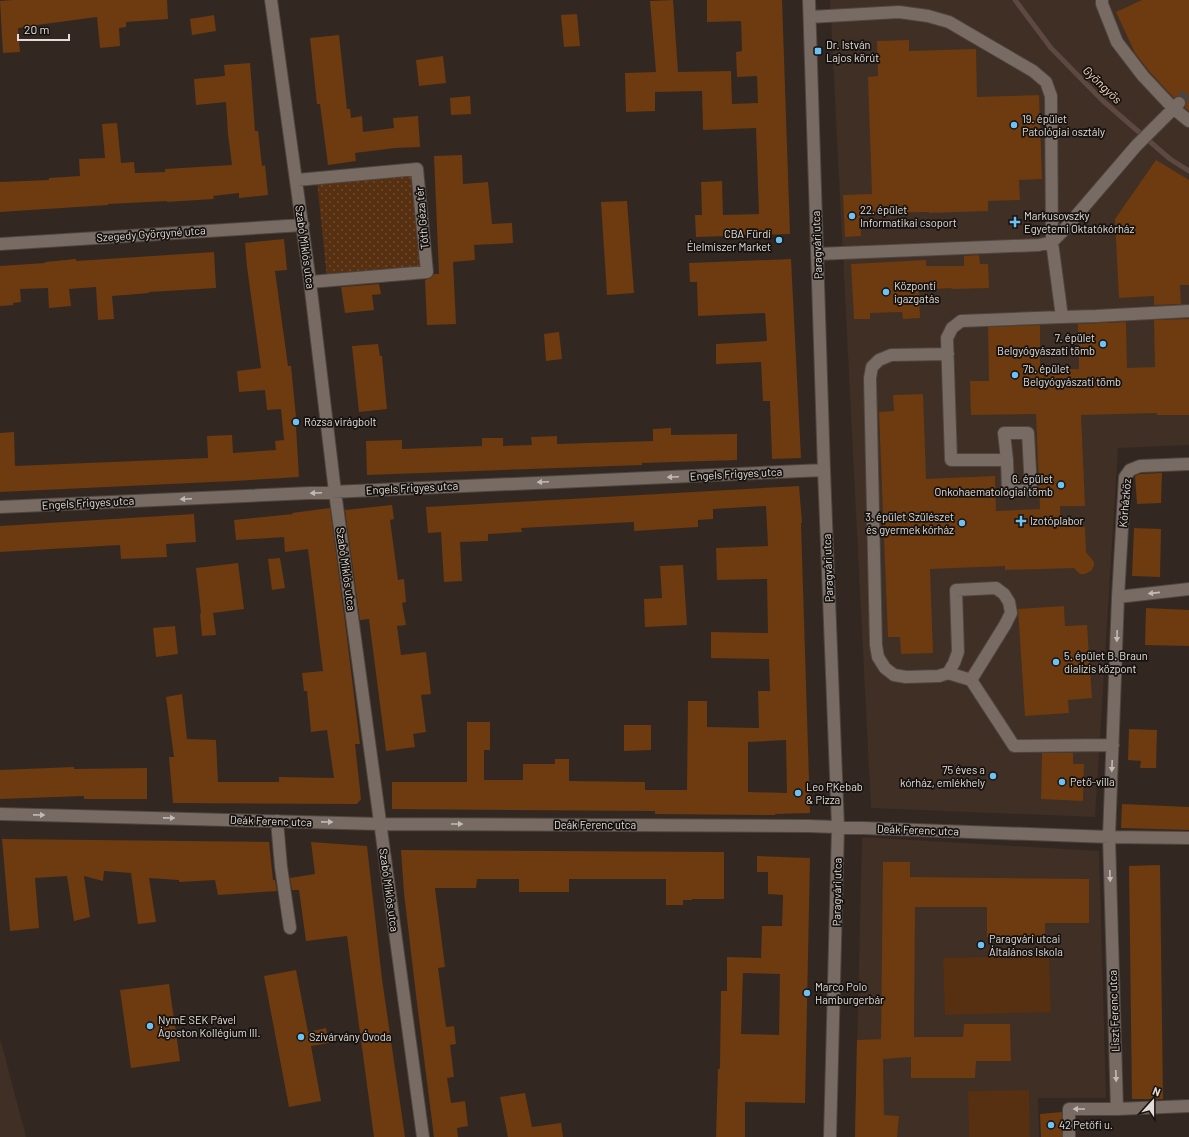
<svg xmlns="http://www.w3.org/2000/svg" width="1189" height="1137" font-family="Barlow,sans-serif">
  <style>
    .built { fill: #3f2f24 }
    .park { fill: url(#park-dots) }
    .pitch { fill: #572f11 }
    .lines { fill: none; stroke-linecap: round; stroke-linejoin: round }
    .stream { stroke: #5d4941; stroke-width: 5 }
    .building { fill: #6e3a0f; fill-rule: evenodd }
    .minor-tunnel { stroke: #4d433c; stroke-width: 12; stroke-dasharray: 12 6; stroke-linecap: butt }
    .minor-casing { stroke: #4e4540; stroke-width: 14 }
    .minor { stroke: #776b63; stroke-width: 12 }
    .oneway { fill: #c3bab5 }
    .poi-dot { fill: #6dc2f3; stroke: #16120f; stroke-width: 1.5 }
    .labels { text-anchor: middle; stroke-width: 3.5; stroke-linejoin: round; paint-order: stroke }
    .poi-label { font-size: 11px; fill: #e3dcd8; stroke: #16120f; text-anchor: start }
    .street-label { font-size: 11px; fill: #e3dcd8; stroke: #16120f }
    .water-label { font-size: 12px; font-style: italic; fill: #fbd9c3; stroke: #16120f }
  </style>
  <defs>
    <pattern id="park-dots" width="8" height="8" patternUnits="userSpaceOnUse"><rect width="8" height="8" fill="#572f11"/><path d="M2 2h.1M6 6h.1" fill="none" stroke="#6f4d33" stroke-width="1.8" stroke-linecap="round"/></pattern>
  </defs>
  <rect width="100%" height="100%" fill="#322821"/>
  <path class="built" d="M 830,0 L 1189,0 L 1189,445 L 1118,448 L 1095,817 L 871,808 Z
    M 862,837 L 1099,851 L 1106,1098 L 1038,1098 L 1039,1137 L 855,1137 Z
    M 0,1042 L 1,1042 L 26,1137 L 0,1137 Z"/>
  <path class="park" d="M 415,171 L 425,269 L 327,278 L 317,181 Z"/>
  <path class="pitch" d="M 1049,955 L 1051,1012 L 945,1015 L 943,958 Z
    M 1029,1090 L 1030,1137 L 969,1137 L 968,1091 Z"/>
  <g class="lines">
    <path class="stream" d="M 1015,0 L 1051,48 L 1102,100 L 1170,159 L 1189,171"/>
  </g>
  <path class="building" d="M 13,0 L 167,0 L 168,19 L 126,22 L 126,27 L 119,28 L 120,46 L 100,48 L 97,17 L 37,25 L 37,26 L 18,28 L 20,52 L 3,53 L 0,1 Z
    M 673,0 L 678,72 L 731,71 L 732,104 L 758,103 L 757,76 L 737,77 L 736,52 L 742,51 L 741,21 L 707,22 L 707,0 L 782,0 L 790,234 L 696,237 L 695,215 L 702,215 L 701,182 L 722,181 L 723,215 L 759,214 L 756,128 L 703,130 L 702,91 L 655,92 L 655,111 L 626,112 L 625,73 L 656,72 L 650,1 Z
    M 1142,0 L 1189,0 L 1189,111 L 1185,108 L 1186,101 L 1185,98 L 1181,96 L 1177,96 L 1174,98 L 1149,71 L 1135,53 L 1116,12 Z
    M 577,14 L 580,46 L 564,47 L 561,15 Z
    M 214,15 L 216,31 L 192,35 L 190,19 Z
    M 339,35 L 347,109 L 350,109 L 351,118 L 362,116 L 363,132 L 394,128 L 393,118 L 418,116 L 420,147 L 395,148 L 355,153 L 356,161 L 328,165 L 320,104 L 317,104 L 310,38 Z
    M 909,40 L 909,51 L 976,49 L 977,97 L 1039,95 L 1042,179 L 1019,180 L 1020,200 L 988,201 L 988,211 L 929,213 L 929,212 L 860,213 L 861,236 L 845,237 L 843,195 L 872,194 L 868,77 L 878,76 L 877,41 Z
    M 443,56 L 446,83 L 419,86 L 416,60 Z
    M 250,63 L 255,131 L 258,131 L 262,166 L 265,165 L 268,195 L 239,198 L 239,193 L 213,196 L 214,199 L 167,202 L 167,201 L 108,204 L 108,205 L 0,212 L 0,182 L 49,180 L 49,178 L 80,176 L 79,159 L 105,158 L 102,124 L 117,123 L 121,163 L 134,162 L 135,173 L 165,172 L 165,169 L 232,165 L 228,134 L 226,102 L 196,105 L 194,79 L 225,76 L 224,65 Z
    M 470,96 L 471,114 L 451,115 L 450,98 Z
    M 462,155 L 463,184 L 488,182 L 492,224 L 512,223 L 513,243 L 474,245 L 475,260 L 453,262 L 456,324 L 427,325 L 425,280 L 431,278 L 434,274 L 439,274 L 434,156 Z
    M 1156,160 L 1189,180 L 1189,285 L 1180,285 L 1181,304 L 1154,305 L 1154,296 L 1119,298 L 1115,219 Z
    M 627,201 L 634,293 L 607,295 L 601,202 Z
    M 284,239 L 287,270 L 275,271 L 288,366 L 291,366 L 297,427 L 296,427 L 299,477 L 234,481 L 0,492 L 0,433 L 14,432 L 15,466 L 208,458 L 207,436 L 232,435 L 233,453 L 276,450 L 275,441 L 284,440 L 281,409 L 267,410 L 265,390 L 239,392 L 237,371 L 261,368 L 247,267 L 245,243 Z
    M 214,252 L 216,288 L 149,292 L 149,293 L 112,296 L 114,319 L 98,320 L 96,287 L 69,289 L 71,306 L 49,308 L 48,288 L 20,289 L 21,302 L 13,303 L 13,305 L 0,306 L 0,266 L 45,263 L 45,262 L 76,259 L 76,261 Z
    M 979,255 L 980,264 L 988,264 L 989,288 L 952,289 L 951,288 L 919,290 L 920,318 L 903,319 L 902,312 L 870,313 L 870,319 L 854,319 L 851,264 L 926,260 L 926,266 L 964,266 L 964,256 Z
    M 791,259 L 801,458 L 772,459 L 770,401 L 763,401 L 761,362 L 716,364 L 716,344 L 767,341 L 765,313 L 698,316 L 697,282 L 690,282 L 689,263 Z
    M 379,284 L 381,294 L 372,295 L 374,310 L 345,313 L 341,287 Z
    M 1189,319 L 1189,415 L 1157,415 L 1157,413 L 1081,415 L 1085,506 L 1060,506 L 1060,526 L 1085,527 L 1086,552 L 1094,562 L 1094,566 L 1091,571 L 1085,574 L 1080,574 L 1074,568 L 1005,570 L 1005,566 L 930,569 L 933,653 L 901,654 L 900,637 L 888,637 L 879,412 L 894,411 L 893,395 L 923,394 L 926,479 L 995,476 L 996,511 L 1040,509 L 1036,414 L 971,415 L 970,381 L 989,381 L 988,327 L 1040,325 L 1040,370 L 1079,369 L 1078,324 L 1126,322 L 1127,368 L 1155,367 L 1154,320 Z
    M 559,332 L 562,359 L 546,361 L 544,334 Z
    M 378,344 L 380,356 L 382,356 L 387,409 L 359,412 L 352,346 Z
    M 671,428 L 671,435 L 737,434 L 737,460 L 642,463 L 642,465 L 367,475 L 366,441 L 402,440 L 402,449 L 482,446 L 482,438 L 503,438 L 503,446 L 532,445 L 531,437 L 557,436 L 557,444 L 653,441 L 653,429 Z
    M 1162,473 L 1161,503 L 1137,504 L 1135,476 L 1140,474 Z
    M 799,486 L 802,523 L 801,523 L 810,813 L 775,814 L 775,815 L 655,814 L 655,811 L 392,809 L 392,782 L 467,782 L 467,722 L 490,722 L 490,750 L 484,750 L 484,780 L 523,780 L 523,764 L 555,764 L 555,759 L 569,759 L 569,781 L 645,782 L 645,790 L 687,790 L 688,701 L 707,701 L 707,727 L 759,728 L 758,691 L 770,691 L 769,659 L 711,658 L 711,632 L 768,633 L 767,579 L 717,580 L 716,548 L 768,546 L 766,506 L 713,509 L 713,519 L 698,520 L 698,527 L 634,531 L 634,522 L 521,528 L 522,532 L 488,534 L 488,541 L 460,542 L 462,581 L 444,582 L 441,532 L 428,533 L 426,507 ZM 786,740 L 787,793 L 748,792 L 748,742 Z
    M 392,505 L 394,519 L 390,520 L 398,580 L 404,579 L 406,602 L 402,603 L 406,625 L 397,626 L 401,655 L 426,652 L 431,694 L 421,695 L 426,732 L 413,734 L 415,747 L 386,751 L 369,619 L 360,620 L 345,510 Z
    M 330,508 L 345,622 L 360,744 L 355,744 L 361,799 L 357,804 L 173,803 L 169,757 L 174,757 L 166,697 L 182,694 L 187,739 L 216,740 L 218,782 L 279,782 L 279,777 L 334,778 L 327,730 L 311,732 L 307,691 L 304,691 L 302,673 L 323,671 L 308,549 L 285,552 L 284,537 L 236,540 L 234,520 L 293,514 L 292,513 Z
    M 194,514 L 196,542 L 166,544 L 167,557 L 121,559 L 120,545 L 0,552 L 0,526 Z
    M 1134,528 L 1161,529 L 1160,577 L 1132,576 Z
    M 280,558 L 285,588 L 272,590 L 268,559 Z
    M 238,563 L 244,609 L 213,613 L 216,635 L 202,636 L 200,614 L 201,613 L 196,568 Z
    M 683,565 L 687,625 L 645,627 L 644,599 L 662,598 L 660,566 Z
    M 1064,606 L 1065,626 L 1087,625 L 1092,698 L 1068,700 L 1069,713 L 1025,716 L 1018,609 Z
    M 1146,608 L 1189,610 L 1189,646 L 1145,645 Z
    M 175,626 L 178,654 L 156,657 L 153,628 Z
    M 624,725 L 651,725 L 651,750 L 624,751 Z
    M 1129,729 L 1157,730 L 1156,768 L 1140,768 L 1141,761 L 1128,760 Z
    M 1042,753 L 1073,753 L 1073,764 L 1084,764 L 1083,801 L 1041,799 Z
    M 74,767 L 74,769 L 147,768 L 147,799 L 84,799 L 84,796 L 0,799 L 0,770 Z
    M 1122,804 L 1189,807 L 1189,830 L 1121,828 Z
    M 2,839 L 269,842 L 273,880 L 275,880 L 277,891 L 218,895 L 215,880 L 179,882 L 179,880 L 149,878 L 156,922 L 138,924 L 131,873 L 104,871 L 103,881 L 84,876 L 90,917 L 74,921 L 67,876 L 35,878 L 39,928 L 10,931 Z
    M 311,842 L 367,846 L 382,979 L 405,1137 L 374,1137 L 347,936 L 306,941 L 299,890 L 292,890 L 290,878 L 315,874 Z
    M 401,850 L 724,852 L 724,899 L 692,899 L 692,900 L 683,900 L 683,905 L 666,905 L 666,879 L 569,879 L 569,892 L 519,892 L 519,879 L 477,879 L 476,888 L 435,888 L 445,967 L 438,968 L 446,1027 L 454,1026 L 456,1044 L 450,1045 L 454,1077 L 447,1078 L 451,1103 L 465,1101 L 468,1126 L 457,1128 L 458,1137 L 434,1137 L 417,1003 L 404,893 Z
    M 757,856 L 810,858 L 805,1103 L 745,1102 L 745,1137 L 716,1137 L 718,1069 L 720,1069 L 721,991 L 727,991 L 727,957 L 761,958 L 762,926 L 782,926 L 783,895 L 768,894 L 768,872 L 757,872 ZM 743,973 L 780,974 L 779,1035 L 741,1034 Z
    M 883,862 L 910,862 L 910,877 L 1089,879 L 1089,923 L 1045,923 L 1045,937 L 987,937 L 987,907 L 915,907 L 914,1037 L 963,1037 L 964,1024 L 1010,1024 L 1011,1061 L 976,1061 L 975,1078 L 911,1078 L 911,1057 L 883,1059 L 884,1115 L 899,1116 L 897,1137 L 855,1137 L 857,1040 L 881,1039 Z
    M 1160,865 L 1163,1099 L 1132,1099 L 1129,866 Z
    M 296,970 L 308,1032 L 326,1028 L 329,1043 L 311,1046 L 321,1101 L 289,1107 L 264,976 Z
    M 169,984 L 180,1061 L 131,1068 L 120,990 Z
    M 525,1093 L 532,1127 L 561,1123 L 563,1137 L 508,1137 L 500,1097 Z
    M 1062,1112 L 1062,1137 L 1041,1137 L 1040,1114 Z"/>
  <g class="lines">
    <path class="minor-tunnel" d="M 1179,103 L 1189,91"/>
    <defs>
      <path id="minor" d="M 271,0 L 310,282 L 335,492 L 423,1137
        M 809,0 L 824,470 L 838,827 L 830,1137
        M 1102,0 L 1102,4 L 1117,42 L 1143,76 L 1173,108 L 1189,121
        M 810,17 L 899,12 L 928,16 L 949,22 L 1033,71 L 1046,82 L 1051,96 L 1052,242 L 1062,317 L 1096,316 L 1189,311
        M 297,180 L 417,169 L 427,272 L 310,282
        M 0,244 L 303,225
        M 817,254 L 1039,245 L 1052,242 L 1063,231 L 1136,146 L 1179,103
        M 948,354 L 891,355 L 879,360 L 872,367 L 870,378 L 876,645 L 878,657 L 885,668 L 894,675 L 906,677 L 939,676 L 948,673 L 954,663 L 958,652 L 956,590 L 996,588 L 1004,594 L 1009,602 L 1011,613 L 1005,625 L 971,680
        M 1004,433 L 1028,433 L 1031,490 L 1008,491 L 1007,460 Z
        M 1007,460 L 951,460 L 947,338 L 952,328 L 961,321 L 1062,317
        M 0,507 L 824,470
        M 1118,597 L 1189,589
        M 948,673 L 971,680 L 1014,746 L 1113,745
        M 0,814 L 380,824 L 809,826 L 1109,837 L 1189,838
        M 277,821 L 281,867 L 290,928
        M 1117,1109 L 1109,837 L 1118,597 L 1125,477 L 1130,470 L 1140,466 L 1189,464
        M 1069,1137 L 1069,1109 L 1117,1109 L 1189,1106"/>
    </defs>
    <use href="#minor" class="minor-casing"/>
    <use href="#minor" class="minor"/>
  </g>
  <defs><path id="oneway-solid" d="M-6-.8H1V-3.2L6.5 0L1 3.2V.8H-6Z"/></defs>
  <g class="oneway">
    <use href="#oneway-solid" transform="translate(673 477) rotate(177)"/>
    <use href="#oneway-solid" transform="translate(543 482) rotate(177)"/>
    <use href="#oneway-solid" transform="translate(316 493) rotate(177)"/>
    <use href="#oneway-solid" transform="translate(186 499) rotate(177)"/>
    <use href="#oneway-solid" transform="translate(1154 593) rotate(174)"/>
    <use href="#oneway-solid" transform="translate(1117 636) rotate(92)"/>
    <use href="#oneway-solid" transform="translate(1112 766) rotate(92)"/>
    <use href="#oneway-solid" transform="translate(39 815) rotate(1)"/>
    <use href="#oneway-solid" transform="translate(169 818) rotate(1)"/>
    <use href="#oneway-solid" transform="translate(327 822) rotate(1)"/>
    <use href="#oneway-solid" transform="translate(457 824)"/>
    <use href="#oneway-solid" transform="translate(1110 876) rotate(88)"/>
    <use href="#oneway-solid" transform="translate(1116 1076) rotate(88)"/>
    <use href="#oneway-solid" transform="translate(1079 1109) rotate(180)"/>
  </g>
  <g class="poi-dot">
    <rect x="814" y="47" width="8" height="8" rx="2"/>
    <circle cx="1014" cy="125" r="4"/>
    <circle cx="852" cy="216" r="4"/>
    <path d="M1013 216h4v4h4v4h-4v4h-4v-4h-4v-4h4z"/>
    <circle cx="779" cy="240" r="4"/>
    <circle cx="886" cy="292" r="4"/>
    <circle cx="1103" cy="344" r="4"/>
    <circle cx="1015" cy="375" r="4"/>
    <circle cx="296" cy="422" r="4"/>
    <circle cx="1061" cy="485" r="4"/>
    <path d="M1019 515h4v4h4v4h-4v4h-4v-4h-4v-4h4z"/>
    <circle cx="962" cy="523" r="4"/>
    <circle cx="1056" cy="662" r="4"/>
    <circle cx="993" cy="776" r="4"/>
    <circle cx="1062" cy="782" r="4"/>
    <circle cx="798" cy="793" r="4"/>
    <circle cx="981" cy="945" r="4"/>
    <circle cx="807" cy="993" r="4"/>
    <circle cx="150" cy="1026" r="4"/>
    <circle cx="301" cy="1037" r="4"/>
    <circle cx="1051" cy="1125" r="4"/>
  </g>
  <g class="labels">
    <g class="poi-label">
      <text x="826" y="49">Dr. István<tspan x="826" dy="13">Lajos körút</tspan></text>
      <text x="1022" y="123">19. épület<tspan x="1022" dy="13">Patológiai osztály</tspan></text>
      <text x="860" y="214">22. épület<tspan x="860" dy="13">Informatikai csoport</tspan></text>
      <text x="1024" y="220">Markusovszky<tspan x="1024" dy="13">Egyetemi Oktatókórház</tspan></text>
      <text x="771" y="238" text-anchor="end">CBA Fürdi<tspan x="771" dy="13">Élelmiszer Market</tspan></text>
      <text x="894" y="290">Központi<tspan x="894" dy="13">igazgatás</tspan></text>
      <text x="1095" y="342" text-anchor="end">7. épület<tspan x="1095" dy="13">Belgyógyászati tömb</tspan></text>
      <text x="1023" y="373">7b. épület<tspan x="1023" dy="13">Belgyógyászati tömb</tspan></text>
      <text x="304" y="426">Rózsa virágbolt</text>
      <text x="1053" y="483" text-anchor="end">6. épület<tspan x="1053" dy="13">Onkohaematológiai tömb</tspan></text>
      <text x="954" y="521" text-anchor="end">3. épület Szülészet<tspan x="954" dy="13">és gyermek kórház</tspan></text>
      <text x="1030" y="525">Izotóplabor</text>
      <text x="1064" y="660">5. épület B. Braun<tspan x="1064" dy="13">dialízis központ</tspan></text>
      <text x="985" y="774" text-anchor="end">75 éves a<tspan x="985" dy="13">kórház, emlékhely</tspan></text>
      <text x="1070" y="786">Pető-villa</text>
      <text x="806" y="791">Leo PKebab<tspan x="806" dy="13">&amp; Pizza</tspan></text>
      <text x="989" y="943">Paragvári utcai<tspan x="989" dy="13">Általános Iskola</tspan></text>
      <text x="815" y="991">Marco Polo<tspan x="815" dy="13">Hamburgerbár</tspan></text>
      <text x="158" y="1024">NymE SEK Pável<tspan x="158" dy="13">Ágoston Kollégium III.</tspan></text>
      <text x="309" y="1041">Szivárvány Óvoda</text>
      <text x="1059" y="1129">42 Petőfi u.</text>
    </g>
    <g class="street-label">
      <text transform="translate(422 218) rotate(-95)" y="4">Tóth Géza tér</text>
      <text transform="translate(151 234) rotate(-4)" y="4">Szegedy Györgyné utca</text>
      <text transform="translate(817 245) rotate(-92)" y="4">Paragvári utca</text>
      <text transform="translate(305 247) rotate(82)" y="4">Szabó Miklós utca</text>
      <text transform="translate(736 474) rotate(-3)" y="4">Engels Frigyes utca</text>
      <text transform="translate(412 488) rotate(-3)" y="4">Engels Frigyes utca</text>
      <text transform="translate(88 503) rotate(-3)" y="4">Engels Frigyes utca</text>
      <text transform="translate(1125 503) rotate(-85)" y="4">Kórházköz</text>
      <text transform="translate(828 568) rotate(-92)" y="4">Paragvári utca</text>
      <text transform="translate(346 569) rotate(82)" y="4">Szabó Miklós utca</text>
      <text transform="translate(271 821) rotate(2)" y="4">Deák Ferenc utca</text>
      <text x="595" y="829">Deák Ferenc utca</text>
      <text transform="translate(918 830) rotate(2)" y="4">Deák Ferenc utca</text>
      <text transform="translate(389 890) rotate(82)" y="4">Szabó Miklós utca</text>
      <text transform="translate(837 892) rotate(-89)" y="4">Paragvári utca</text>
      <text transform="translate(1114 1011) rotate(-92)" y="4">Liszt Ferenc utca</text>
    </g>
    <g class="water-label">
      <text transform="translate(1102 85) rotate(44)" y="4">Gyöngyös</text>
    </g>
  </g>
  <g transform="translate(1153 1101) rotate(21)" stroke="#16120f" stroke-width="3" paint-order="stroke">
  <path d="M0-3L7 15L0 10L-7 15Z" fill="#e3dcd8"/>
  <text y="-6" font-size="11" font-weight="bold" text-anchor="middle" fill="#e3dcd8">N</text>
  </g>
  <path d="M18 34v6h51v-6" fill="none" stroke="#e3dcd8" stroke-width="2"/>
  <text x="24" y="34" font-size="12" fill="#e3dcd8" stroke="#16120f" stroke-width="3" paint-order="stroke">20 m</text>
</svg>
